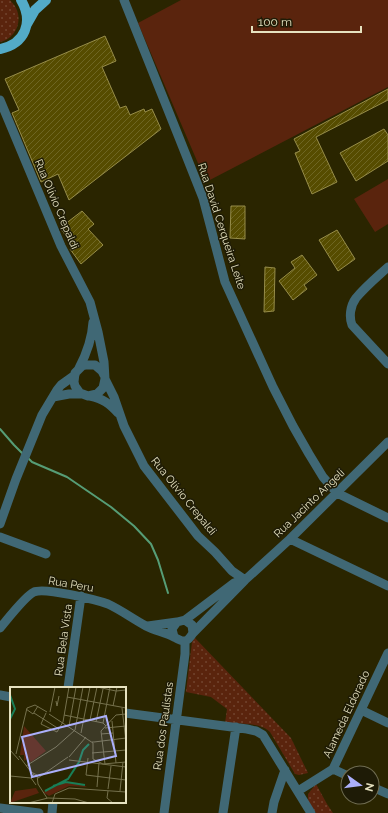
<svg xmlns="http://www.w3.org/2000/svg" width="388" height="813" font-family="Raleway,sans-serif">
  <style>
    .grass { fill: #5a240d }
    .park { fill: url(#park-dots) }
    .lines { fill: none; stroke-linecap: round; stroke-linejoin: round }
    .stream { stroke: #569d76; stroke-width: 2 }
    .building { fill: url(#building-hatch); stroke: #978d49 }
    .minor { stroke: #406875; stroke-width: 9 }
    .major { stroke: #53abc7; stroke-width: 10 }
    .labels { text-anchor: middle; stroke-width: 3; stroke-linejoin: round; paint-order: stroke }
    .street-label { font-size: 11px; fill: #e6e2c0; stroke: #1e1b06 }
    .inset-river { fill: none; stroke: #187f57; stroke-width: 2 }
    .inset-road { fill: none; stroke: #75714d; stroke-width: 1 }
    .view { fill: #abaffb; fill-opacity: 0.15; stroke: #abaffb; stroke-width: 2 }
    .inset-edge { fill: none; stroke: #e6e2c0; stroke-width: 2 }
  </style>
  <defs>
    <pattern id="park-dots" width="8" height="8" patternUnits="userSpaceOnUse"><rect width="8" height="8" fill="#5a240d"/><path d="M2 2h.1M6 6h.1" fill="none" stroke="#72442e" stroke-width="1.8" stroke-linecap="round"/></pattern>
    <pattern id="building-hatch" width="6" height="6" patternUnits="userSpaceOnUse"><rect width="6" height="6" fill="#564c00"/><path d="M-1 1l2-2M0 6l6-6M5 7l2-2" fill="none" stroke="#6e6623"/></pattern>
  </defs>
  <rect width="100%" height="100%" fill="#2a2500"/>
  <path class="grass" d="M 181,0 L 388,0 L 388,87 L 206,182 L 138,23 Z
    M 388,179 L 388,224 L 375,232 L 354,199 Z"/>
  <path class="park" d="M 0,0 L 10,0 C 12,3 15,5 16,8 C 23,22 15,39 0,42 Z
    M 195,638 L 291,738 L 308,773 L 299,775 L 295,774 L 270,732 C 260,722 239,724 225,723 L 227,709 L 211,697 L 186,692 L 192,642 Z
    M 316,784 L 327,804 L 333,813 L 316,813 L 308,801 L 308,794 Z"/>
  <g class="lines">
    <path class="stream" d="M 0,429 L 14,445 L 23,454
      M 28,458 L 32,462 L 67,477 L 111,507 L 134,526 L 151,544 L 158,560 L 168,593"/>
  </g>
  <path class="building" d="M 105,36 L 116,61 L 102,67 L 120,108 L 126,106 L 130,115 L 144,109 L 145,112 L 152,109 L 161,129 L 69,200 L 58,174 L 41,182 L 12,113 L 19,110 L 5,79 Z
    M 388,89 L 388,100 L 316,137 L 337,182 L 312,194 L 295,153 L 300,151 L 294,139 Z
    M 384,129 L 388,135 L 388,161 L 356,181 L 340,153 Z
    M 231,206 L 245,206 L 245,239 L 230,238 Z
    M 82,211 L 94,224 L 88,229 L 103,245 L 81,264 L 70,249 L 74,246 L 60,228 Z
    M 337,230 L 355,259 L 338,271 L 319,240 Z
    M 302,255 L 317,275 L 304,285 L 307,289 L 293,300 L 279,281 L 295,268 L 291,262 Z
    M 265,267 L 275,268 L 274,311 L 264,312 Z"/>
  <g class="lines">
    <path class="minor" d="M 124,0 L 180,140 L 203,198 L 225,282 L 273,387 L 293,426 L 309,454 L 323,477 L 337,493 L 388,518
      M 0,100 L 61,246 L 90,302 L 98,332 L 104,362 L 105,379 L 103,388 L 97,394 L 88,396 L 80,393 L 75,386 L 74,382 L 75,373 L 82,366 L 86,365 L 95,365 L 102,371 L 104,375
      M 388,267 C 377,277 365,287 356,298 C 350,306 349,317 352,325 L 388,364
      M 79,368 C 87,353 92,339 93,322
      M 105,379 L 114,397 L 124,426 L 144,466 L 198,536 L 215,552 L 232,571 L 245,580
      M 90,396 C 103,399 109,403 118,413
      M 53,397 L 69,394 L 82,394
      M 0,524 L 16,479 L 42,415 L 57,390 L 61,385 L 75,375
      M 0,537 L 46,554
      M 290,539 L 388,586
      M 185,620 L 234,583 L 240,581
      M 148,626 L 177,622
      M 0,628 C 7,620 25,596 34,592 C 44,587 97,600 108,604 C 121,610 133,619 146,626 C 155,631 165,632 174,637
      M 193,633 L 192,625 L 185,620 L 177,622 L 172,629 L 174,637 C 184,643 187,643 193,633 L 245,580 L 290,539 L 388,442
      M 68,688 L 81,596
      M 0,695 L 11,697
      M 361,710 L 388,723
      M 125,713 L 247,729 L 256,731 L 263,735 L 311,813
      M 333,769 L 348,776
      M 372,787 L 388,794
      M 298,791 L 333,769 L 388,653
      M 0,808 L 39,813
      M 52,813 L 53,802
      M 164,813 L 185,654 L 185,641
      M 223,813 L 236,727
      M 272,813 L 274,802 L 285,770"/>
    <path class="major" d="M 27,24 L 35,10 L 46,0
      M 0,49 C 25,44 34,22 21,0"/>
  </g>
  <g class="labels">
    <g class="street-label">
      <text transform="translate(57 204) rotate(67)" y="4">Rua Olívio Crepaldi</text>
      <text transform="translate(222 226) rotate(72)" y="4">Rua David Cerqueira Leite</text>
      <text transform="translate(184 496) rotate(51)" y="4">Rua Olívio Crepaldi</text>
      <text transform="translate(309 503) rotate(-44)" y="4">Rua Jacinto Angeli</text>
      <text transform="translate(71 584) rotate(10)" y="4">Rua Peru</text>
      <text transform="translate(63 640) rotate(-82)" y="4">Rua Bela Vista</text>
      <text transform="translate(346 714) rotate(-65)" y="4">Alameda Eldorado</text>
      <text transform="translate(163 726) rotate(-82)" y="4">Rua dos Paulistas</text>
    </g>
  </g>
  <g transform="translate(10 687)">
    <rect width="116" height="116" fill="#2a2500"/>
    <path d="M 14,39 L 36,64 L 21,75 L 18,71 L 14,74 L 14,68 L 10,68 Z" fill="#5a240d"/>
    <path d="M 56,95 L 69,96 L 77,100 L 59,99 L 39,109 L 33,105 ZM 26,101 L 29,106 L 0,116 L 5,104 Z" fill="#5a240d"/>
    <path class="inset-river" d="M 0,8 L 5,22 L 0,32M 43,99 L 56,95 L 75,98M 35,104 L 58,92 L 69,75 L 73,63 L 79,57"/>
    <path class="inset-road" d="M 57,10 L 116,21M 46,14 L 47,19 L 49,9M 103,19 L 107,0M 112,21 L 116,55M 16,22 L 23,27 L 28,19M 40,25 L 45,0M 24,26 L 49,42M 36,26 L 31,37 L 47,45 L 53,35 L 59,0M 39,27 L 83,56 L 83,54M 54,28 L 93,36 L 96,39M 80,33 L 87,0 L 106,4 L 116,3M 102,34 L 106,76M 86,35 L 93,2M 93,36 L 100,0M 59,39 L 66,0M 95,41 L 116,39M 71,46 L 80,0M 91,47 L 103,46M 84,55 L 116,51M 83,56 L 83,72 L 93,77 L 116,75M 0,63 L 9,73M 82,66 L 116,63M 6,67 L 17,21 L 25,18 L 37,25M 9,69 L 21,85 L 27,88 L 28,97 L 37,111M 59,70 L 76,50M 78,71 L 76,88 L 116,93M 59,73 L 116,80M 95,77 L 91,44 L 106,28 L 116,27M 16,79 L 46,60 L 65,43 L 73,0M 24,87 L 21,91 L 26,98M 0,89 L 21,91M 28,91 L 58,70M 87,100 L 89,76M 98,102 L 101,79M 98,104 L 97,111 L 103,116M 110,104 L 113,75M 18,116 L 38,111 L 65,112 L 79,116M 42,116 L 45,107 L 59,101 L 116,105"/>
    <path class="view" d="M 96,29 L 106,69 L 22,90 L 12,50 Z"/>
    <rect width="116" height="116" class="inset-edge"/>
  </g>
  <g transform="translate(360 785) rotate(104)"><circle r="19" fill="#1e1b06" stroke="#6e6b50"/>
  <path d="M0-3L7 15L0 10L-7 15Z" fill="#abaffb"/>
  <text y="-6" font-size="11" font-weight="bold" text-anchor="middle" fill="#e6e2c0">N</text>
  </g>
  <path d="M252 26v6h109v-6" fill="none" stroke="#e6e2c0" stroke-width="2"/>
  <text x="258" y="26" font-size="12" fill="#e6e2c0" stroke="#1e1b06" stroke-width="3" paint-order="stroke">100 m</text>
</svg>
